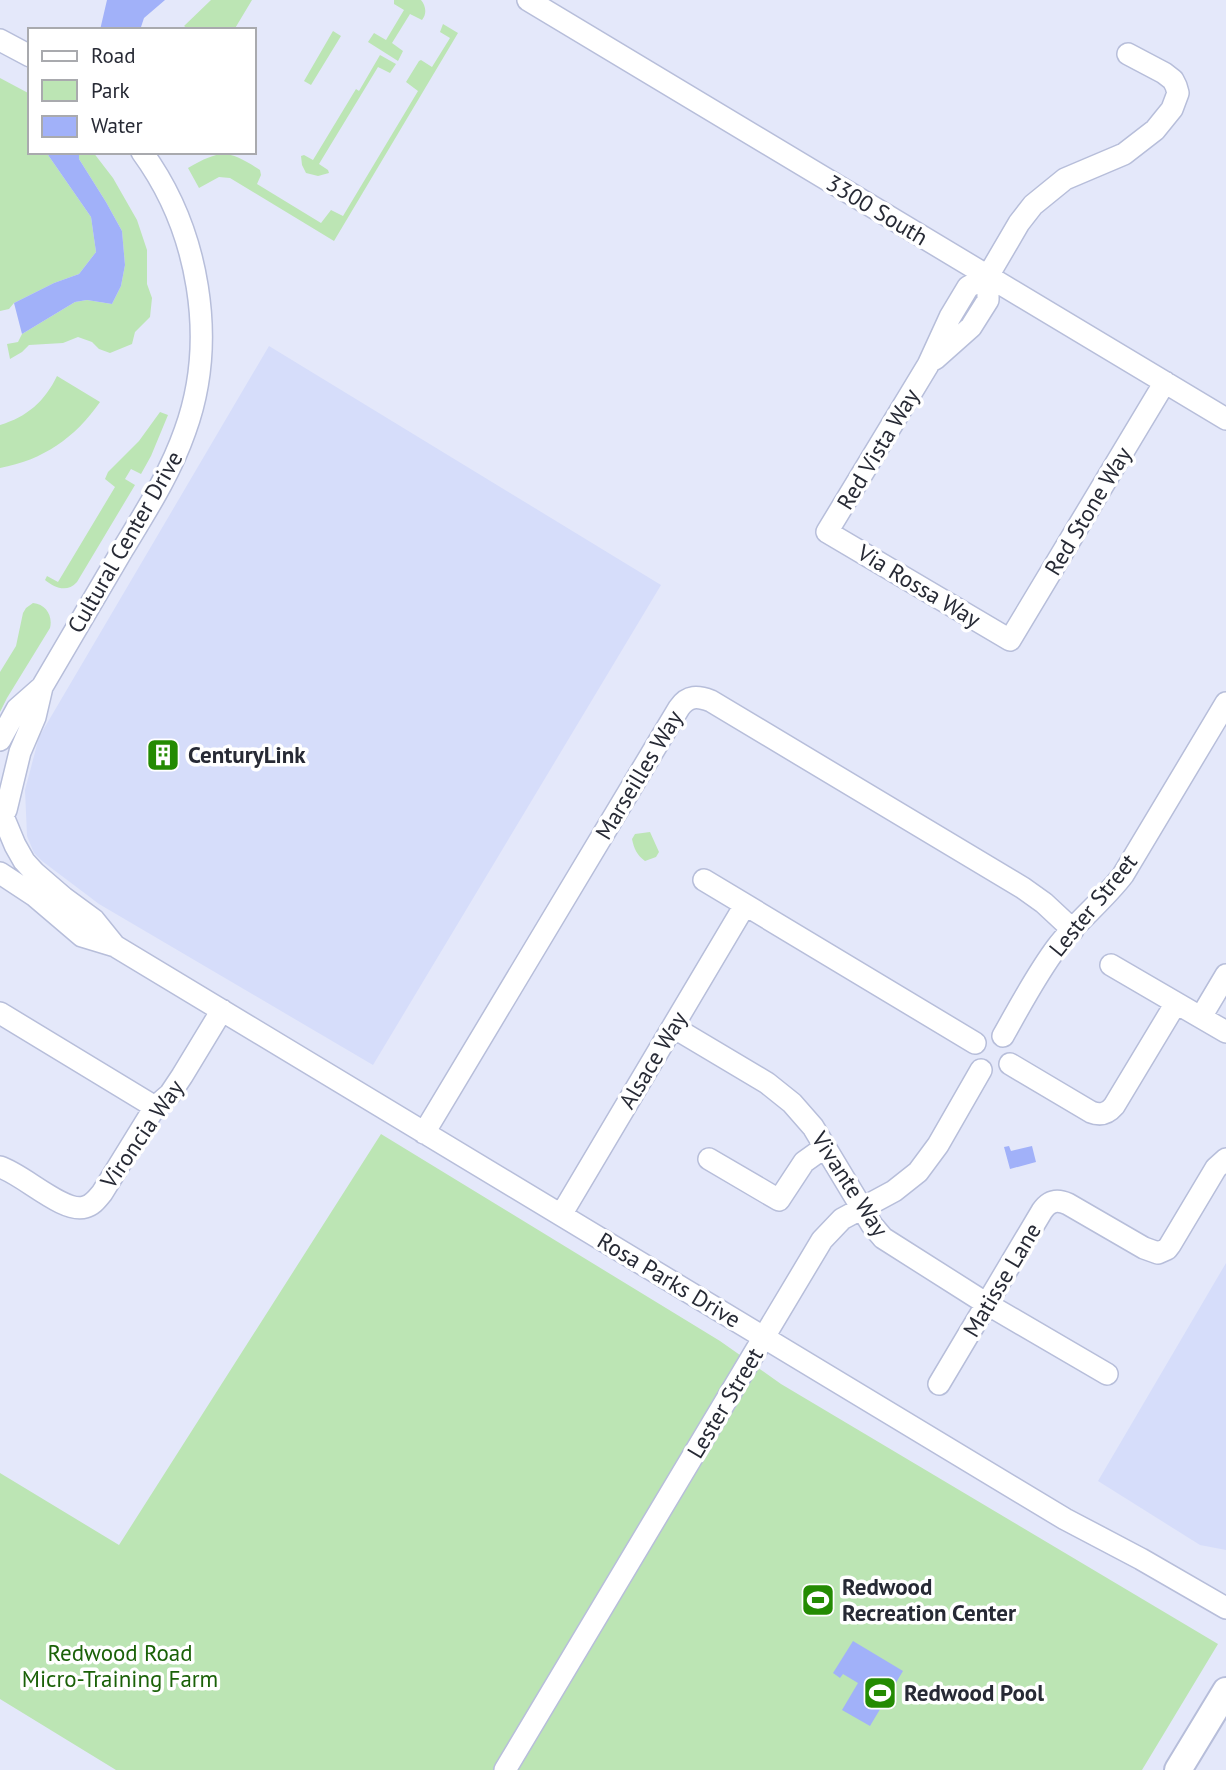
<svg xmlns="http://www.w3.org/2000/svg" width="1226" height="1770" font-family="'PT Sans',sans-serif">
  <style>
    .built { fill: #d6ddfa }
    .green { fill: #bce5b4 }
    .water { fill: #a1b1f9 }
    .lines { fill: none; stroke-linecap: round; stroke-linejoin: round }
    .minor-casing { stroke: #b7beda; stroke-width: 24 }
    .major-casing { stroke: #b7beda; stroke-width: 30 }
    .minor { stroke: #fff; stroke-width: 21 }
    .major { stroke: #fff; stroke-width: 26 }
    .labels { text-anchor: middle; stroke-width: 7; stroke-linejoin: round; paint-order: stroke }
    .street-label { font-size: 23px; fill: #272a35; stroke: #fff }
    .poi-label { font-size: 23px; font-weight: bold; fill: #272a35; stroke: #fff; text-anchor: start }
    .park-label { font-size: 23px; fill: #1a6108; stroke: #fff }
  </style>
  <rect width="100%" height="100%" fill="#e4e8fa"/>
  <path class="built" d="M 269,346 L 661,585 L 373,1065 L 99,904 L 42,861 L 34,853 L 27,836 L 25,790 L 39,737 Z
    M 1226,1263 L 1226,1550 L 1200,1545 L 1098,1481 Z"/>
  <path class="green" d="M 211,0 L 252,0 L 234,30 L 190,30 L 184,26 Z
    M 394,0 L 421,0 C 426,6 427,14 422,20 L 410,14 L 392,43 L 403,51 L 398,61 L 368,42 L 374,33 L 386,40 L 404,10 L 394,4 Z
    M 443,24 L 458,33 L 334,241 L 230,178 L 219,177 L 199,188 L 188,168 C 221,149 229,150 260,170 L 261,175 L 257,184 L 321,223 L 331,210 L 343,216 L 418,91 L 406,82 L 419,61 L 421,60 L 432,67 L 450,38 L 440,32 Z
    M 333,31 L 341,36 L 311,85 L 304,81 Z
    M 380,55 L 396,64 L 390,73 L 378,67 L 319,164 L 328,170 L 329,173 L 318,176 L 306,173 L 302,165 L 301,156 L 304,155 L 313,160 L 356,89 L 359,91 Z
    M 0,78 L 30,94 L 30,152 L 46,152 L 91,217 L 96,252 L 79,274 L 54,283 L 14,303 L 9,309 L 0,311 Z
    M 79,152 L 93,152 L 113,178 L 137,220 L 147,250 L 147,284 L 152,298 L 150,317 L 135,332 L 132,344 L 110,353 L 99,349 L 92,342 L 78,337 L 63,343 L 29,345 L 22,352 L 10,359 L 7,344 L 18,342 L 22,334 L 75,302 L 87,300 L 112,304 L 121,286 L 125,265 L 122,231 L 106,202 L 79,159 Z
    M 57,376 L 100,402 C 75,438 43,460 0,468 L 0,425 C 27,417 45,401 57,376 Z
    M 160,412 L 168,415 L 151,456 L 141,474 L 131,469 L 125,479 L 135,485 L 77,582 C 67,593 55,588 45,580 L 47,576 L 58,582 L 115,487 L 105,479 L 108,472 L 139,441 Z
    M 33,603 C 46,604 53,616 50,628 L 7,698 L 0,712 L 0,672 L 16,646 L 23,613 L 26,608 Z
    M 650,832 L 659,852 L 656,857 L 645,861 C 637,855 634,849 632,839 L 635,834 Z
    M 381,1134 L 720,1341 L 781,1384 L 1218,1644 L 1142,1770 L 116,1770 L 0,1699 L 0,1473 L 119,1545 Z"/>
  <path class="water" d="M 107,0 L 165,0 L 144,18 L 140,30 L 100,30 Z
    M 46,152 L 79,152 L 79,159 L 106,202 L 122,231 L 125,265 L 121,286 L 112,304 L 87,300 L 75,302 L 22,334 L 14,303 L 54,283 L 79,274 L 96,252 L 91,217 Z
    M 1009,1146 L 1011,1151 L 1032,1146 L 1036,1162 L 1010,1169 L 1004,1147 Z
    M 853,1641 L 903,1671 L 870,1726 L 842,1710 L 858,1683 L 843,1674 L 840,1678 L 833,1673 Z"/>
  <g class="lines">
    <defs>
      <path id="minor" d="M 528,0 L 1226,419
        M 0,40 L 30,56
        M 988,276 L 968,287 L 950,317 L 928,365 L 827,532 L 1010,640 L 1165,382
        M 935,359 L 971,327 L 988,300 L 988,276 L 1019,223 L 1033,205 L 1065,179 L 1124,154 L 1155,130 L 1172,109 L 1178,93 L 1176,86 L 1173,80 L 1164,73 L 1128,54
        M 0,740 L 17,709 L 42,687 C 69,641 96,595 123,549 C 146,511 170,474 185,431 C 218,340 199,230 142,152
        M 6,810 L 20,752 L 35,717 L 42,687
        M 5,821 L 15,845 L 24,861 L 35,873 L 64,898 L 94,920 L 115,946
        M 0,873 L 35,896 L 82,936 L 115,946 L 1065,1519 L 1141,1559 L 1226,1608
        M 704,880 L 975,1043
        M 1111,965 L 1226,1032
        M 0,1013 L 155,1107
        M 1201,1017 L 1226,975
        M 673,1027 L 767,1083 L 792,1103 L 813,1127 L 872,1225 L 883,1238 L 987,1304 L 1107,1374
        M 1003,1036 C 1020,1006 1036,975 1057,947 C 1077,921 1103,901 1123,875 L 1226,703
        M 1010,1064 L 1091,1112 C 1101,1116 1108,1113 1114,1106 L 1176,1003
        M 424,1133 L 679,708 C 688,695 698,696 711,701 L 1023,888 L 1044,903 L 1073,930
        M 709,1159 L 779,1200 L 804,1162 L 825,1147
        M 0,1167 C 23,1174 64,1214 85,1207 C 93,1205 97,1199 102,1193 L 155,1107 L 170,1094 L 182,1076 L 222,1010
        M 561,1215 L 745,905
        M 939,1384 L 1042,1211 C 1049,1201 1057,1199 1068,1204 L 1144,1248 L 1158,1253 L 1167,1249 L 1170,1245 L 1216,1168 L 1226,1159
        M 505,1770 L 822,1240 L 842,1219 L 894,1191 L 918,1172 L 938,1145 L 981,1070"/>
      <path id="major" d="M 1178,1770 L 1226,1691"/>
    </defs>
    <use href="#minor" class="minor-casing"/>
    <use href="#major" class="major-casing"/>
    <use href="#minor" class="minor"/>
    <use href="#major" class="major"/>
  </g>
  <defs>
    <symbol id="building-square" viewBox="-11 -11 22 22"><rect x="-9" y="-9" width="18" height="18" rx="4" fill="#248b02" stroke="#fff"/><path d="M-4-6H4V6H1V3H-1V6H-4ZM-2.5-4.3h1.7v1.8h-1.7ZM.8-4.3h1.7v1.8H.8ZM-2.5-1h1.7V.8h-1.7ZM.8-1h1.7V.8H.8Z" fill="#fff"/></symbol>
    <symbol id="stadium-square" viewBox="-11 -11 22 22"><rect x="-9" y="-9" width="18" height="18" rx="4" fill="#248b02" stroke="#fff"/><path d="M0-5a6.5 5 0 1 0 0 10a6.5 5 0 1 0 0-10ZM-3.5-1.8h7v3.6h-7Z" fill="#fff"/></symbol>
  </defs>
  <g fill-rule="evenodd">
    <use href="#building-square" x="144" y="736" width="38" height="38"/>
    <use href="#stadium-square" x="799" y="1581" width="38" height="38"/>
    <use href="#stadium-square" x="861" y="1674" width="38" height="38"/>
  </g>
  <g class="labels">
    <g class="street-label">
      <text transform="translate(877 210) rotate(31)" y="8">3300 South</text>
      <text transform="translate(878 449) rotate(-59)" y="8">Red Vista Way</text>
      <text transform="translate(1088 511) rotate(-59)" y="8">Red Stone Way</text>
      <text transform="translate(125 542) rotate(-60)" y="8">Cultural Center Drive</text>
      <text transform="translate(919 586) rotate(31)" y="8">Via Rossa Way</text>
      <text transform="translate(639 775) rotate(-59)" y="8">Marseilles Way</text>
      <text transform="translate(1093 905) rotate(-51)" y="8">Lester Street</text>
      <text transform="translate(653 1060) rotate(-59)" y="8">Alsace Way</text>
      <text transform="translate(142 1134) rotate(-55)" y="8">Vironcia Way</text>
      <text transform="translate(850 1184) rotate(57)" y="8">Vivante Way</text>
      <text transform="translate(669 1280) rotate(31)" y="8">Rosa Parks Drive</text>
      <text transform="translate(1002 1280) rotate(-59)" y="8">Matisse Lane</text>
      <text transform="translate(725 1403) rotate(-59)" y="8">Lester Street</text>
    </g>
    <g class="poi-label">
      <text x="188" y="763">CenturyLink</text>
      <text x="842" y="1595">Redwood<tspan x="842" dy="26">Recreation Center</tspan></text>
      <text x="904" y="1701">Redwood Pool</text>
    </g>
    <g class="park-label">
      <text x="120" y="1661">Redwood Road<tspan x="120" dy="26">Micro-Training Farm</tspan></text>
    </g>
  </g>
  <rect x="28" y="28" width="228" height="126" fill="#ffffff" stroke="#a9aaae" stroke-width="2"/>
  <rect x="42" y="51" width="35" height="10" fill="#ffffff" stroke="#a9aaae" stroke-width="2"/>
  <text x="91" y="63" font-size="21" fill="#272a35">Road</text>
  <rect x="42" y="80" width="35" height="21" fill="#bce5b4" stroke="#a9aaae" stroke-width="2"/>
  <text x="91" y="98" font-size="21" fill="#272a35">Park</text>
  <rect x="42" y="116" width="35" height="21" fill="#a1b1f9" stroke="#a9aaae" stroke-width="2"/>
  <text x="91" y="133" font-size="21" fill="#272a35">Water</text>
</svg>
